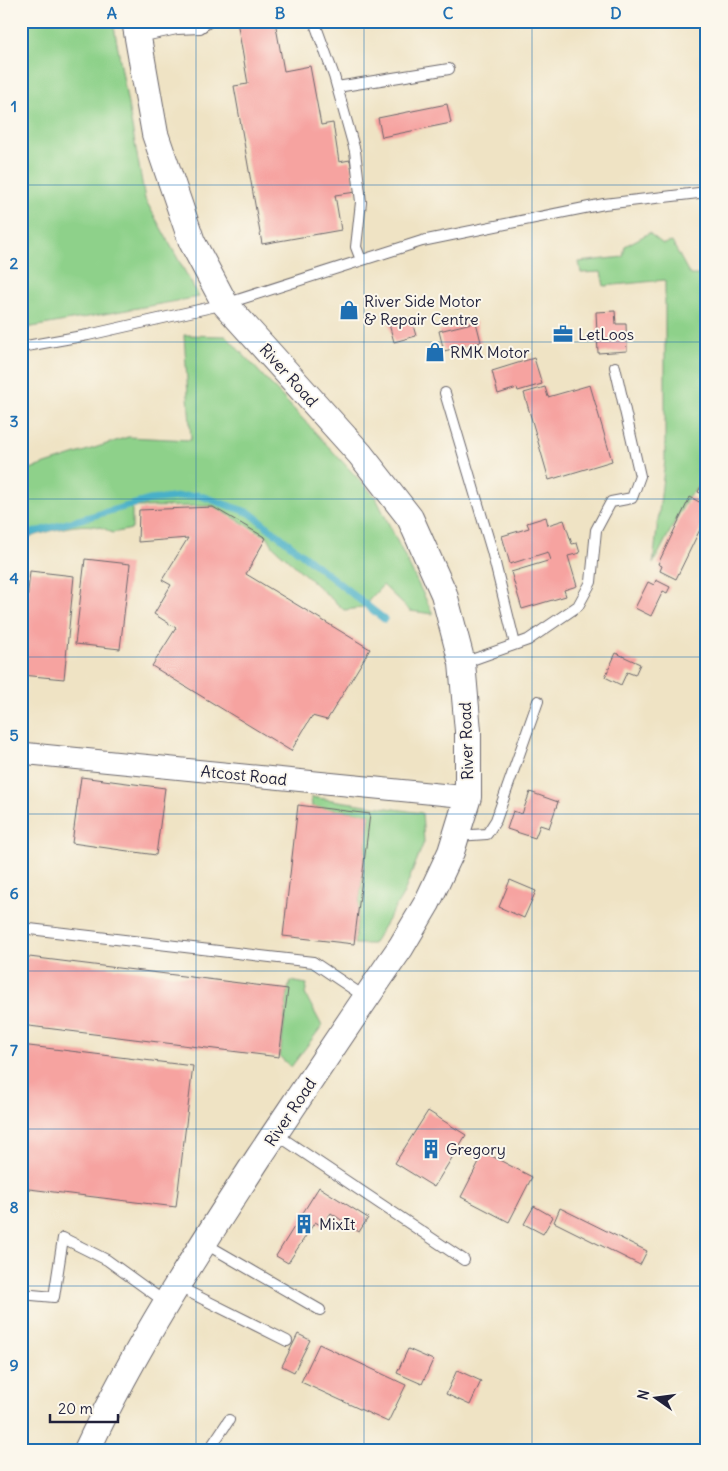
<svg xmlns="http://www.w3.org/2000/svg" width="728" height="1471" font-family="Delius,sans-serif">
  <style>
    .green { fill: #8ed18a; stroke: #587a62 }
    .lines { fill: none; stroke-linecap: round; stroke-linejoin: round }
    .stream { stroke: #49b0c8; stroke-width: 7 }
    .building { fill: #f6a3a0 }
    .service-casing { stroke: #6a666b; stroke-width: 12 }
    .minor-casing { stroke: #6a666b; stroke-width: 23 }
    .tertiary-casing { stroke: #6a666b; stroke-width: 28 }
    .service { stroke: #fff; stroke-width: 10 }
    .minor { stroke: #fff; stroke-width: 21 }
    .tertiary { stroke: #fff; stroke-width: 26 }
    .grid { fill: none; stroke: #1f6fb2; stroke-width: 1; stroke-opacity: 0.55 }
    .labels { text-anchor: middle; stroke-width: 4; stroke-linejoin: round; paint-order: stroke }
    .poi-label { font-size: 16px; fill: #22223b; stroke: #fbf7ec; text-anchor: start }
    .street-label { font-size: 16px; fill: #22223b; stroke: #fbf7ec }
    .neatline { fill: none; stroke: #1f6fb2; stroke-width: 2 }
    .grid-label { font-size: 16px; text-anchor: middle; font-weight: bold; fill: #1f6fb2 }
  </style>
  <rect width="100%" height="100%" fill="#fbf7ec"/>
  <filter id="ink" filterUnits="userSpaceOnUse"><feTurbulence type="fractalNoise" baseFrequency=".02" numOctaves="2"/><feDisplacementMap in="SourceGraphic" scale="10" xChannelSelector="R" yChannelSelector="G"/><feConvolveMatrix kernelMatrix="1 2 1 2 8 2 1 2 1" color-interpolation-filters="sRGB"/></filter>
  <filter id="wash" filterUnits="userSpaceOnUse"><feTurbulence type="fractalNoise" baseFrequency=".0096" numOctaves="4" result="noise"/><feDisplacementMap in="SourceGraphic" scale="20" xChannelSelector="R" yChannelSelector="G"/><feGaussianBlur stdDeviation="1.12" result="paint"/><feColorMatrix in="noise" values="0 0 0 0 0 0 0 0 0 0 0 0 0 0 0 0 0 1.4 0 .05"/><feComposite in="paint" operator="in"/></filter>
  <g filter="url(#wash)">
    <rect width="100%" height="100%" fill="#efe3c4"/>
    <path class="green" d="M 21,21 L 113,21 L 145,199 L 199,297 L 21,329 Z
      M 649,233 L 663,244 L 672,242 L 690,275 L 707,275 L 707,468 L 695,491 L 689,495 L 653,564 L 665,460 L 665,280 L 604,286 L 601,272 L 581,273 L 579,262 L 623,257 L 625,246 Z
      M 184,335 L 226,336 L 376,498 L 433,614 L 410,611 L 383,585 L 362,608 L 344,610 L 273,546 L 268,537 L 213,506 L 132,507 L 132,529 L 112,533 C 89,516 51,532 25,538 L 21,540 L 21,472 L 128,437 L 191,440 Z
      M 311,797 L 422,813 L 424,842 L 403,895 L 373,944 L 354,944 L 370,814 L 312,807 Z
      M 290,981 L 307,984 L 305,994 L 322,1026 L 291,1067 L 280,1057 L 288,989 Z"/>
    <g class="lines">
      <path class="stream" d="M 21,536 L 149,500 L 198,495 L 250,513 L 384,619"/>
    </g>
    <g id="blocks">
      <path class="building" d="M 237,21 L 275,21 L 284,71 L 310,66 L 321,125 L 333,123 L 339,162 L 350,160 L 356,192 L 335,195 L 341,230 L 262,244 L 234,86 L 248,84 Z
        M 447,104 L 451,123 L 382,137 L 378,118 Z
        M 615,311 L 616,324 L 626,324 L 627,351 L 598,353 L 596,312 Z
        M 411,318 L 416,336 L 394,342 L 389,324 Z
        M 476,322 L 481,342 L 444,351 L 439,331 Z
        M 534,358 L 542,384 L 518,391 L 517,388 L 498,394 L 492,371 Z
        M 590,385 L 612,461 L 549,480 L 524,393 L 545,387 L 548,397 Z
        M 707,475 L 707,496 L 698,492 Z
        M 690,497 L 707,506 L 707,515 L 676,579 L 660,571 L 662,566 L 658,564 Z
        M 213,507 L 266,538 L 246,574 L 370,649 L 327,720 L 312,716 L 291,751 L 152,666 L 176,628 L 154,614 L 171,585 L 162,580 L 188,538 L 138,542 L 139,510 Z
        M 546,517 L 548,525 L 564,520 L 572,544 L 577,543 L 580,553 L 568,556 L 577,586 L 564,590 L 566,596 L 522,609 L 511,572 L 551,560 L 548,552 L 510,564 L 502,536 L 529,528 L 527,523 Z
        M 85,559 L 130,564 L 120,649 L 75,644 Z
        M 30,571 L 74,576 L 64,679 L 21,675 L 21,663 Z
        M 656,580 L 670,587 L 667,593 L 663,591 L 651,616 L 635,608 L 648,582 L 654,585 Z
        M 616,653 L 640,664 L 635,675 L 627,672 L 621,685 L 605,677 Z
        M 81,777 L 165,788 L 156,855 L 72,843 Z
        M 530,792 L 558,802 L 549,828 L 540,825 L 535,838 L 507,829 L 513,811 L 522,814 Z
        M 298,805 L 370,814 L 354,944 L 283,936 Z
        M 510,880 L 536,891 L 524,918 L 499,907 Z
        M 21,956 L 288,989 L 279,1057 L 21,1025 Z
        M 21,1045 L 193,1066 L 176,1207 L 21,1188 Z
        M 428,1111 L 466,1135 L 434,1187 L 395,1163 Z
        M 484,1152 L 532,1177 L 509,1222 L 461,1197 Z
        M 319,1187 L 368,1218 L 359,1232 L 331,1213 L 322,1226 L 315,1222 L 288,1263 L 276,1256 Z
        M 534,1206 L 553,1217 L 543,1234 L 524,1224 Z
        M 560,1208 L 647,1251 L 640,1265 L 554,1222 Z
        M 298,1334 L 310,1340 L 294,1372 L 282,1366 Z
        M 319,1344 L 406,1385 L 388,1422 L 301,1382 Z
        M 408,1349 L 433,1360 L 422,1384 L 397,1373 Z
        M 457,1370 L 481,1381 L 470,1405 L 446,1394 Z
        M 21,1374 L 26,1375 L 22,1400 L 21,1400 Z"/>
    </g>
  </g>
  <g filter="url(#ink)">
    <use href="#blocks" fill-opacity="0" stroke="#6a666b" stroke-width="1"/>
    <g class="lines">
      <defs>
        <path id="service" d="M 314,21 L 334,76 L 355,151 L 361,202 L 356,247 L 361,260
          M 139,37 L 177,29 L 200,28 L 210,21
          M 337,87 L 449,69
          M 21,347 L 88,335 L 225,304 L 422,241 L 604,204 L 707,192
          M 445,393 L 492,551 L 515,644
          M 463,663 L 528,640 L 578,606 L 591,582 L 596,530 L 611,502 L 632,498 L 640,476 L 615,367
          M 457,836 L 487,834 L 496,820 L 538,701
          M 21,928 L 313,962 L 365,997
          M 276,1134 L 464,1260
          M 204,1243 L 320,1310
          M 177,1286 L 287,1341
          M 21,1294 L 54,1297 L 63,1238 L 107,1260 L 165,1302
          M 209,1450 L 229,1420"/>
        <path id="minor" d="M 21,753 L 468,797"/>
        <path id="tertiary" d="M 87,1450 C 135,1347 197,1252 259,1157 C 306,1087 353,1016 401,947 L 427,903 L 451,852 L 468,797 L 468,731 L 462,663 L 444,594 L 410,518 L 360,454 L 225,304 L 192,242 L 155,134 L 135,21"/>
      </defs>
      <use href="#service" class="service-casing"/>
      <use href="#minor" class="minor-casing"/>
      <use href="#tertiary" class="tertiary-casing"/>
      <use href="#service" class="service"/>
      <use href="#minor" class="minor"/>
      <use href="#tertiary" class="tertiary"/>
    </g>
  </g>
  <path class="grid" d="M 196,21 L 196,1450M 364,21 L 364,1450M 532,21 L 532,1450M 21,185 L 707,185M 21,342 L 707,342M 21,499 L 707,499M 21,657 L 707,657M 21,814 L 707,814M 21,971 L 707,971M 21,1129 L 707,1129M 21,1286 L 707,1286"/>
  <defs>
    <symbol id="shop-bare" viewBox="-9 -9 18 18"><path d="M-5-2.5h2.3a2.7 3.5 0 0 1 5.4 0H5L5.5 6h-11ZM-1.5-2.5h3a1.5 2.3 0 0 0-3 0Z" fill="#1f6fb2" stroke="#fbf7ec" stroke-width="2.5" paint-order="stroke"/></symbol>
    <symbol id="office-bare" viewBox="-9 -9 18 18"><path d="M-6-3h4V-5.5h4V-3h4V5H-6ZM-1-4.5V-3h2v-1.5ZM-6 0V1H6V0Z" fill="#1f6fb2" stroke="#fbf7ec" stroke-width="2.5" paint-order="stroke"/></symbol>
    <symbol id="building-bare" viewBox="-9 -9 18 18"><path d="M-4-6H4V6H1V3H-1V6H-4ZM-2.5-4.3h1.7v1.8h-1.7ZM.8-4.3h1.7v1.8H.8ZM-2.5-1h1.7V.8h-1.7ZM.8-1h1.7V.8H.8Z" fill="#1f6fb2" stroke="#fbf7ec" stroke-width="2.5" paint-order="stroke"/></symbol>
  </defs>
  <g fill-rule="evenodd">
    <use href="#shop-bare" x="335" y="296" width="28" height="28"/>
    <use href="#office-bare" x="549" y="320" width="28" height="28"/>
    <use href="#shop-bare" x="421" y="338" width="28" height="28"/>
    <use href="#building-bare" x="417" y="1135" width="28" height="28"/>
    <use href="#building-bare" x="290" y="1210" width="28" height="28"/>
  </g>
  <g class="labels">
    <g class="poi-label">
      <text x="364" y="307">River Side Motor<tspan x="364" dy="18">&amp; Repair Centre</tspan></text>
      <text x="578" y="340">LetLoos</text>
      <text x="450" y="358">RMK Motor</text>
      <text x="446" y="1155">Gregory</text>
      <text x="319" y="1230">MixIt</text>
    </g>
    <g class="street-label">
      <text transform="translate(289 375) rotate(48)" y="6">River Road</text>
      <text transform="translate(466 741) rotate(-92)" y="6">River Road</text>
      <text transform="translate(244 775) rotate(6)" y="6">Atcost Road</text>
      <text transform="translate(290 1112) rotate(-56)" y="6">River Road</text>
    </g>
  </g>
  <rect width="728" height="1471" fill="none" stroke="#fbf7ec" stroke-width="55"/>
  <g transform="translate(656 1398) rotate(284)" stroke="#fbf7ec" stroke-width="4" paint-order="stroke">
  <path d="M0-4L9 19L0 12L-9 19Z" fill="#22223b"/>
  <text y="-8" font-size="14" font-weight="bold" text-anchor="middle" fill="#22223b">N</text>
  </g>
  <path d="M50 1414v8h68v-8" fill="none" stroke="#22223b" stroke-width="2.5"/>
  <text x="58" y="1414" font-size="15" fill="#22223b" stroke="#fbf7ec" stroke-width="4" paint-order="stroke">20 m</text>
  <rect x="28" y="28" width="672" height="1416" class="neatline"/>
  <g class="grid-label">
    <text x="112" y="19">A</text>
    <text x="280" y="19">B</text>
    <text x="448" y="19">C</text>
    <text x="616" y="19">D</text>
    <text x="14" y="112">1</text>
    <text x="14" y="269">2</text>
    <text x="14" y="427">3</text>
    <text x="14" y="584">4</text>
    <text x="14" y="741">5</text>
    <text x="14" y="899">6</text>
    <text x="14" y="1056">7</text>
    <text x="14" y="1213">8</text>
    <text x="14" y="1371">9</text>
  </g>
</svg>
